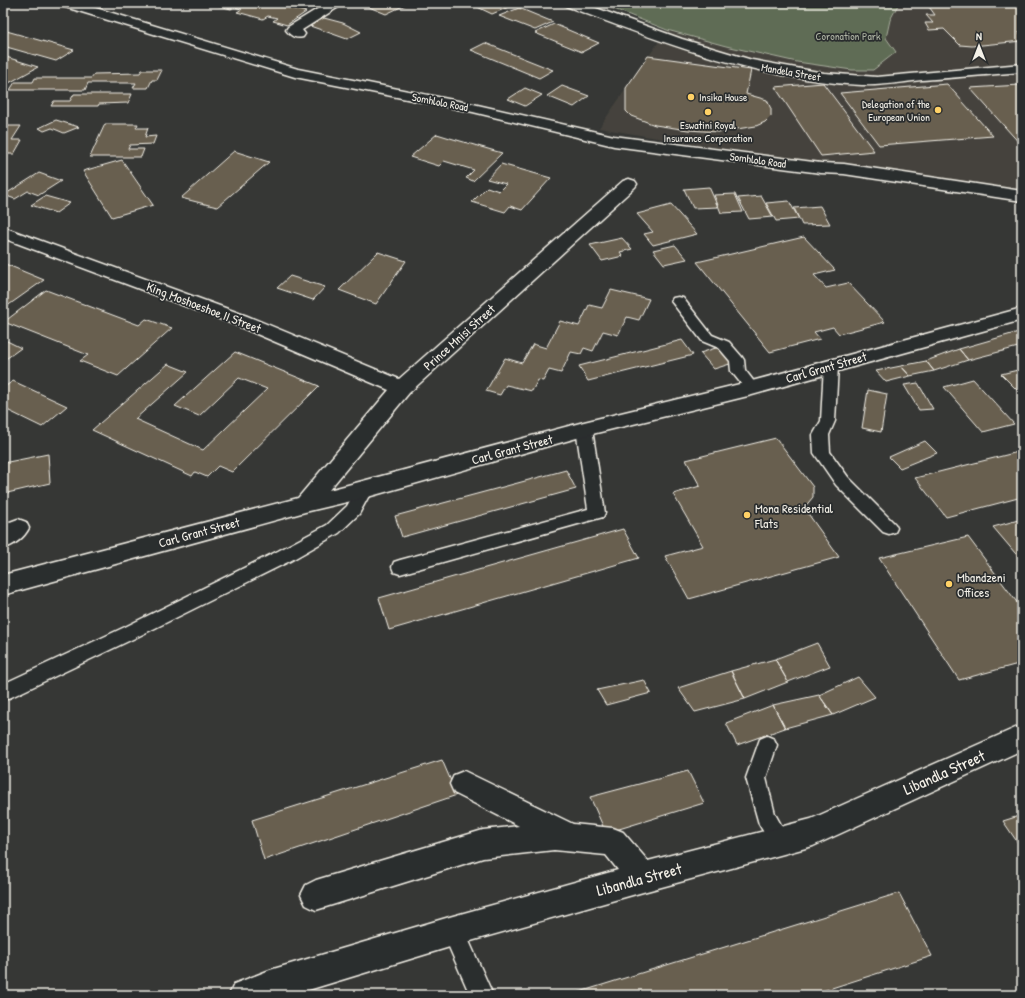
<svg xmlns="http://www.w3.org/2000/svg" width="1025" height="998" font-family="'Patrick Hand',sans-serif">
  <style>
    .built { fill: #45433d }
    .green { fill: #5e6c54; stroke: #a9ae9e }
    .building { fill: #685f50; stroke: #f4f1e8 }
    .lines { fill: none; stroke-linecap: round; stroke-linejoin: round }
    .lane-casing { stroke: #f4f1e8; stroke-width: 3 }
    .street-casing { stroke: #f4f1e8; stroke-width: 3 }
    .secondary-casing { stroke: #f4f1e8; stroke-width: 3 }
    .lane { fill: #2a2d2e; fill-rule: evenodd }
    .street { fill: #2a2d2e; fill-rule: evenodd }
    .secondary { fill: #2a2d2e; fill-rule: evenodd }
    .poi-dot { fill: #ffd166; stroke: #2a2d2e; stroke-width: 1.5 }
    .labels { text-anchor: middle; stroke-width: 3.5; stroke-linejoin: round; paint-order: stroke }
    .far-park-label { font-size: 11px; fill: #b0b5a5; stroke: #2a2d2e }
    .far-street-label { font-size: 11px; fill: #f4f1e8; stroke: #2a2d2e }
    .far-poi-label { font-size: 11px; fill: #f4f1e8; stroke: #2a2d2e; text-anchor: start }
    .street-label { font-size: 13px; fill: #f4f1e8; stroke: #2a2d2e }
    .poi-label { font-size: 13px; fill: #f4f1e8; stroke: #2a2d2e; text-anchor: start }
    .near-street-label { font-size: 16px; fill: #f4f1e8; stroke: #2a2d2e }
  </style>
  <rect width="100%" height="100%" fill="#363735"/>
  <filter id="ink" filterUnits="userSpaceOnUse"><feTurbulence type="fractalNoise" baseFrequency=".025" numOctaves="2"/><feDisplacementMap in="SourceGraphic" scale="8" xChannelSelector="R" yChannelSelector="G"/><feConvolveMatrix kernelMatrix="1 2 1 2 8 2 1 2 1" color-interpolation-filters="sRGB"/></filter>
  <g filter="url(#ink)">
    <path class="built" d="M 899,3 L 1022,3 L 1022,201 L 599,128 L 667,30 L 726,46 L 886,38 L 890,20 Z"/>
    <path class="green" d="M 599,3 L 899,3 L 890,20 L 886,38 L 896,52 L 873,70 L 852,70 L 797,62 L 726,46 L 667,30 Z"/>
    <path class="building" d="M 208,3 L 270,3 L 306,12 L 287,25 L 273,21 L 277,18 L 268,16 L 263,19 L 237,12 L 242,9 L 234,7 L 231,9 Z
      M 359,3 L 405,3 L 407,4 L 386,14 Z
      M 469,3 L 506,3 L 511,6 L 492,14 Z
      M 1022,3 L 1022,32 L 1018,32 L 1022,36 L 1022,41 L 972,46 L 960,45 L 944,29 L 929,30 L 925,23 L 933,23 L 926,15 L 935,15 L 927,4 Z
      M 519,8 L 553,22 L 535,30 L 499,16 Z
      M 324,18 L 343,23 L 361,32 L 347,39 L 310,26 Z
      M 554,24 L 599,43 L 582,52 L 535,33 Z
      M 3,30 L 74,50 L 56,61 L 3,46 Z
      M 485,43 L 553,70 L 539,78 L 471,50 Z
      M 3,56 L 38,67 L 7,84 L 3,83 Z
      M 648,56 L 751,70 L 746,94 L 767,100 L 771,109 L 771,116 L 765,122 L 756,126 L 718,132 L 688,130 L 655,125 L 631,116 L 626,111 L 626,88 Z
      M 142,70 L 162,70 L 157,80 L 152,80 L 148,88 L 133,88 L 136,83 L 88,83 L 85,90 L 10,90 L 15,82 L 33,82 L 35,78 L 91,78 L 94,74 L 140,73 Z
      M 823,83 L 874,151 L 821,156 L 775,87 Z
      M 947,84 L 993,136 L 879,145 L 840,93 Z
      M 1020,85 L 1022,87 L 1022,146 L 970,88 Z
      M 562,86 L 589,96 L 574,107 L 547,96 Z
      M 525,88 L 542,95 L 525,106 L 508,99 Z
      M 74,94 L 132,94 L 128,103 L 99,104 L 98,106 L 51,106 L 54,101 L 70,101 Z
      M 56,120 L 79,127 L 64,133 L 52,128 L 44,131 L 39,128 Z
      M 105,124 L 138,124 L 136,128 L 148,128 L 145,137 L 156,136 L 153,144 L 130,145 L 128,149 L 144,149 L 141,157 L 90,157 Z
      M 5,126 L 21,126 L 12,140 L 22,140 L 14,154 L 3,154 L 3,129 Z
      M 437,134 L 450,138 L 502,153 L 473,181 L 466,178 L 474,170 L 444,161 L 439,166 L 410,157 Z
      M 234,151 L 269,162 L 217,207 L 181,198 Z
      M 122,160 L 153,205 L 112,217 L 83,171 Z
      M 501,164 L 551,178 L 522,210 L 510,206 L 505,212 L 472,202 L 487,187 L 499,191 L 506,184 L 487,179 Z
      M 39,173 L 61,181 L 39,195 L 28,191 L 15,199 L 4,195 Z
      M 709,187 L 718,207 L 693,208 L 684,189 Z
      M 735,194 L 743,212 L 721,213 L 714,195 Z
      M 45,196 L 70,203 L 56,213 L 31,205 Z
      M 761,196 L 773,217 L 749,219 L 738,198 Z
      M 789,201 L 799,219 L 776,221 L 766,203 Z
      M 671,205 L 697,234 L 653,245 L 644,234 L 653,232 L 637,214 Z
      M 820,206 L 830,224 L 802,225 L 794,208 Z
      M 804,237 L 835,270 L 814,275 L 826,288 L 848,283 L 885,322 L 839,334 L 833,327 L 814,332 L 820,339 L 770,352 L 697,262 Z
      M 622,238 L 632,249 L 620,252 L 623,256 L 602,261 L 590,245 Z
      M 675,245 L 687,259 L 664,264 L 653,250 Z
      M 378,252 L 406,261 L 376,304 L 339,290 Z
      M 3,263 L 44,280 L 3,309 Z
      M 290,276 L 325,287 L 313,300 L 277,288 Z
      M 46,290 L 139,325 L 146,319 L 172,328 L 118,376 L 80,361 L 88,355 L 4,322 Z
      M 611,290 L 649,299 L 639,320 L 627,317 L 618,335 L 603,331 L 593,351 L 584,348 L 581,354 L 571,352 L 561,373 L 549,370 L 543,381 L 538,380 L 532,391 L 506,385 L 500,395 L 486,391 L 505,358 L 522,363 L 533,344 L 546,348 L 560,321 L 579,326 L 589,305 L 602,308 Z
      M 1022,331 L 1022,346 L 968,360 L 959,349 Z
      M 3,339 L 21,348 L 3,361 Z
      M 682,340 L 693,355 L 588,381 L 579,366 Z
      M 722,346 L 736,362 L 714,369 L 700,353 Z
      M 959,349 L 968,360 L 934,371 L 926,361 Z
      M 235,352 L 319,386 L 232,472 L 218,466 L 207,477 L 195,472 L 192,476 L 92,430 L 168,364 L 188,372 L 135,419 L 203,450 L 267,389 L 239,378 L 199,416 L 175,406 Z
      M 926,361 L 934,371 L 910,376 L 901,366 Z
      M 901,366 L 910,376 L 886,382 L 876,371 Z
      M 1022,369 L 1022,395 L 1001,374 Z
      M 973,379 L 1014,424 L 983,432 L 944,387 Z
      M 13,381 L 67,406 L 42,427 L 3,408 L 3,388 Z
      M 918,383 L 933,409 L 919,410 L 904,385 Z
      M 868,390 L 887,394 L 881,432 L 862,428 Z
      M 776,438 L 813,487 L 813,497 L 804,508 L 839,557 L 689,599 L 665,556 L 703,546 L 673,494 L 700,486 L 686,460 Z
      M 925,441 L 937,453 L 900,468 L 889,457 Z
      M 1022,451 L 1022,497 L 946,517 L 915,478 Z
      M 48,454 L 50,483 L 3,494 L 3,463 Z
      M 566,470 L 576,489 L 402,537 L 395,516 Z
      M 1022,519 L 1022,560 L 1021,560 L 993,527 Z
      M 623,529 L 639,558 L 389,630 L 379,598 Z
      M 968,537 L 1022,609 L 1022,663 L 959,680 L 879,558 Z
      M 817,643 L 830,666 L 788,682 L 775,659 Z
      M 775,659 L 788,682 L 745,699 L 731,671 Z
      M 731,671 L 745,699 L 695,712 L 678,688 Z
      M 858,677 L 875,697 L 833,715 L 819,695 Z
      M 644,680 L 651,693 L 606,705 L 597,690 Z
      M 819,695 L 833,715 L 785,728 L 773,705 Z
      M 773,705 L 785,728 L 737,745 L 726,723 Z
      M 442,760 L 457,795 L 264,860 L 252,820 Z
      M 688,771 L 704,803 L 606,833 L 590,797 Z
      M 1022,815 L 1022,849 L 1003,821 Z
      M 899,893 L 932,956 L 810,995 L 570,995 Z"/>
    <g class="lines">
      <defs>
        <path id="lane" d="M 678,297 L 683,298 L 712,335 L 729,342 L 742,357 L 744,360 L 745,370 L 759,388 L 757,391 L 752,393 L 747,391 L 731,371 L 730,361 L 719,348 L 702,341 L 671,301 L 673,298 Z
          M 831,360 L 836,362 L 838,365 L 835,421 L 829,435 L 830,452 L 848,477 L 895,524 L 897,528 L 895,532 L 889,534 L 883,532 L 836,485 L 814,453 L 813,435 L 821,421 L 824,365 L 826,362 Z
          M 584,424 L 589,425 L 592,429 L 605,513 L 603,517 L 400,574 L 394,572 L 392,567 L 394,562 L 400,560 L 588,509 L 576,429 L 579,425 Z
          M 364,484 L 370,486 L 372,490 L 359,514 L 339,533 L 290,561 L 137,637 L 3,701 L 3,684 L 125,627 L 278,551 L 327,525 L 347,506 L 358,486 Z
          M 767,736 L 774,739 L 777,745 L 766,778 L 775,814 L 790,841 L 787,848 L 780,851 L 773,848 L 759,824 L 746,778 L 760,739 Z
          M 453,920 L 461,923 L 493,995 L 470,995 L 442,931 L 445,923 Z"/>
        <path id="street" d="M 327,3 L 342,3 L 340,6 L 302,30 L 305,34 L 303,37 C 295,39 291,36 286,30 L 288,27 Z
          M 564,3 L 582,3 L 682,39 L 752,60 L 824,73 L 877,77 L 1022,64 L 1022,72 C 989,75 956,77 922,80 C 902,82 882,86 862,85 C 759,80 661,42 566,6 Z
          M 629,179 L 635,181 L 637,184 L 635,187 L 409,393 L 329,490 L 584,422 L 752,381 L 1022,308 L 1022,320 L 752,395 L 584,436 L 364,498 L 305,512 L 3,595 L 3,575 L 298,498 L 389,390 L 233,324 L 3,238 L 3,227 L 247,316 L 399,379 L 623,181 Z
          M 18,519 L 26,522 L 29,528 C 24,538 14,545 3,549 L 3,527 L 10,522 Z
          M 1022,725 L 1022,750 L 813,846 L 643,892 L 453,946 L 292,995 L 229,995 L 234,984 L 270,970 L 453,916 L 618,870 L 606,855 L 554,850 L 483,858 L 316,910 L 306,905 L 301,895 L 306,885 L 316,880 L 483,830 L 519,826 L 454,793 L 450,784 L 454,775 L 464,771 L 573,824 L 613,828 L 623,832 L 648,861 L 811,819 Z"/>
        <path id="secondary" d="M 60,3 L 79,3 L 298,69 L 473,104 L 614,136 L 821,163 L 844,164 L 1022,191 L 1022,201 L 844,174 L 821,173 L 614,146 L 473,112 L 295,77 L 62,6 Z"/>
      </defs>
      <use href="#lane" class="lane-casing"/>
      <use href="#street" class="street-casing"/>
      <use href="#secondary" class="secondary-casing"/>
      <use href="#lane" class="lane"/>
      <use href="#street" class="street"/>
      <use href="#secondary" class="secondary"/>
    </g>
  </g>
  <g class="poi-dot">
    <circle cx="691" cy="97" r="4"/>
    <circle cx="938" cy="110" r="4"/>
    <circle cx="708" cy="112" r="4"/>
    <circle cx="747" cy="515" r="4"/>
    <circle cx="949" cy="584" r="4"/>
  </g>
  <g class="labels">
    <g class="far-park-label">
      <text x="848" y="40">Coronation Park</text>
    </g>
    <g class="far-street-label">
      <text transform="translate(791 72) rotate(10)" y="4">Mandela Street</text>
      <text transform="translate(440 102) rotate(11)" y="4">Somhlolo Road</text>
      <text transform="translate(758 160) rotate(8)" y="4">Somhlolo Road</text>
    </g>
    <g class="far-poi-label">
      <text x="699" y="101">Insika House</text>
      <text x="930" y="108" text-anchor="end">Delegation of the<tspan x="930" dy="13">European Union</tspan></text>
      <text x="708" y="129" text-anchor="middle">Eswatini Royal<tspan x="708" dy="13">Insurance Corporation</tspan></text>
    </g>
    <g class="street-label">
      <text transform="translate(204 307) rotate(21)" y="5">King Moshoeshoe II Street</text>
      <text transform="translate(459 337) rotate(-42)" y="5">Prince Mnisi Street</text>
      <text transform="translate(826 367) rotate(-16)" y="5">Carl Grant Street</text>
      <text transform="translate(512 449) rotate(-15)" y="5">Carl Grant Street</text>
      <text transform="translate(199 532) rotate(-15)" y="5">Carl Grant Street</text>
    </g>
    <g class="poi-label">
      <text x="755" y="513">Mona Residential<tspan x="755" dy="15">Flats</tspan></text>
      <text x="957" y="582">Mbandzeni<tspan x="957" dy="15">Offices</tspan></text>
    </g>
    <g class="near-street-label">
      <text transform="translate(944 772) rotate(-24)" y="6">Libandla Street</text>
      <text transform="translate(639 879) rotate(-15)" y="6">Libandla Street</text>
    </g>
  </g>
  <rect width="1025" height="998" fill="none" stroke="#2a2d2e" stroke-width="16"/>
  <rect x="8" y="8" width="1009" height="982" fill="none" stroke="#f4f1e8" stroke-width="1.5" filter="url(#ink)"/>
  <g transform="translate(979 46)" stroke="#2a2d2e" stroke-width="3" paint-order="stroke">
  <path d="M0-3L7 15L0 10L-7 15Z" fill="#f4f1e8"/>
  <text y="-6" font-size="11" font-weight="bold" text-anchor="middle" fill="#f4f1e8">N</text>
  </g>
</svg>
